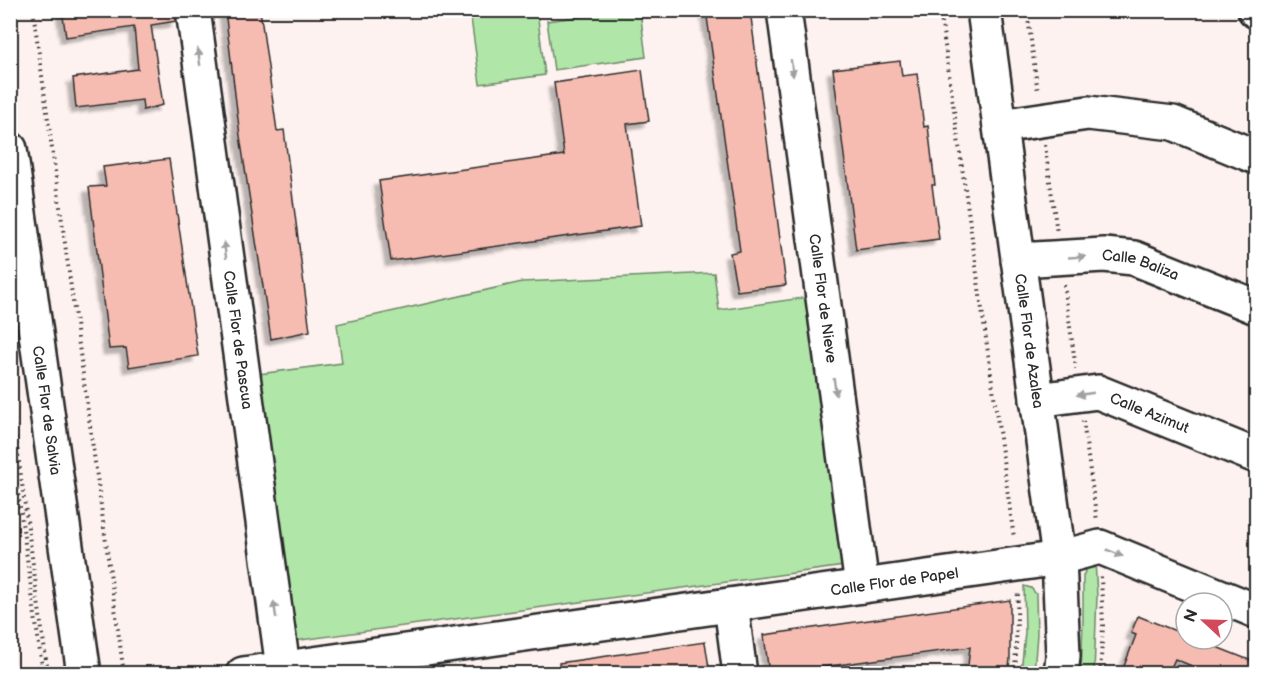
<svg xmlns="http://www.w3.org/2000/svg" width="1267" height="684" font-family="'Balsamiq Sans',sans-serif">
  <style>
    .green { fill: #b0e6a8; stroke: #6e886a; stroke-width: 1.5 }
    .building { fill: #f7bcb1; stroke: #2b2b2b; stroke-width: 1.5; filter: url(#shadow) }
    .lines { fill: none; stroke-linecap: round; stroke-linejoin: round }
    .minor-casing { stroke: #2b2b2b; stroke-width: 38 }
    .path { stroke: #2b2b2b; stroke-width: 4; stroke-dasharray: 1.5 4.5; stroke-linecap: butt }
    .minor { stroke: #fff; stroke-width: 33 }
    .oneway { fill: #a0a0a0 }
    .labels { text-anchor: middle; stroke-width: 6; stroke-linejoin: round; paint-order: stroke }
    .street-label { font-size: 15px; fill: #2b2b2b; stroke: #fff }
  </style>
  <defs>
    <filter id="shadow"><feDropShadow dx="-5.5" dy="5.5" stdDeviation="1.5" flood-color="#0004"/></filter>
  </defs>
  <rect width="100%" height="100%" fill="#fdf2ef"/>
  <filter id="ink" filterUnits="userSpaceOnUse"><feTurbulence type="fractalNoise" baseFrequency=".0167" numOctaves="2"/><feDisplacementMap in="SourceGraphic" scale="12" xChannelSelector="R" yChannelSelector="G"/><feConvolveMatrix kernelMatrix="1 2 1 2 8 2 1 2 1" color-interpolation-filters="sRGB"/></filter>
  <g filter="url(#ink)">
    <path class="green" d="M 470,11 L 537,11 L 545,75 L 480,84 Z
      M 621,11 L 640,11 L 646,57 L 554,70 L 547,21 Z
      M 714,273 L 719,310 L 809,297 L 844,566 L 294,641 L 259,374 L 342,363 L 337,324 L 522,282 Z
      M 1095,560 L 1097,596 L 1094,673 L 1081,674 L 1083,620 L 1083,576 L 1088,565 Z
      M 1024,586 L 1031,588 L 1036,594 L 1037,634 L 1034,673 L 1021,673 L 1025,632 Z"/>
    <path class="building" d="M 62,10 L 175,10 L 176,21 L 151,25 L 163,105 L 143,110 L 142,100 L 76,108 L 73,78 L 138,69 L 134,27 L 66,37 Z
      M 225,10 L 260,10 L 277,131 L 284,130 L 310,331 L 271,339 L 240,136 Z
      M 706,10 L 750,10 L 786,285 L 737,291 L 730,253 L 740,251 Z
      M 900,61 L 902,76 L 917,74 L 924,127 L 928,126 L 935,185 L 932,185 L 939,239 L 856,250 L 833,69 Z
      M 642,70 L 649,121 L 627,124 L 641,226 L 391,261 L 379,181 L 564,155 L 554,83 Z
      M 169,159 L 198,356 L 129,367 L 126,348 L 109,349 L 89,187 L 106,186 L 103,167 Z
      M 1010,600 L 1010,659 L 1008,674 L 967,674 L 970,647 L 808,669 L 809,674 L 769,674 L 764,635 Z
      M 1138,616 L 1186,635 L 1186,639 L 1196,639 L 1257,663 L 1257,674 L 1211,674 L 1175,659 L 1168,674 L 1121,674 L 1136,635 L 1131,633 Z
      M 705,642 L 710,674 L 560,674 L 559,663 Z"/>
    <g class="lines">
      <defs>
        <g id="minor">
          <path id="s1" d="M 193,10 L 283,668"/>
          <path id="s2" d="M 784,10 L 862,586"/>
          <path id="s3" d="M 984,10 L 1059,558 L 1063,656 L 1061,674"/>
          <path d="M 1255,10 L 1256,11"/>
          <path d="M 1000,126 L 1088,113 L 1173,123 L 1256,157"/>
          <path id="s4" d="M 10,149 L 84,674"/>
          <path id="s5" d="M 1018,260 L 1104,255 L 1134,258 L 1256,307"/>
          <path id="s6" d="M 1037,400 L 1098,392 L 1256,456"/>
          <path d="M 731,605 L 740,674"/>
          <path id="s7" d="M 243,674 L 1018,564 L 1059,558 L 1100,547 L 1256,611"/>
        </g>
      </defs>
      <use href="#minor" class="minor-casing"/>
      <path class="path" d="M 33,10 L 124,674
        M 940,10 L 1014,538
        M 1027,10 L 1038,93
        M 1045,145 L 1057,233
        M 1064,285 L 1076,369
        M 10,396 L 48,674
        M 1083,421 L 1097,521
        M 10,435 L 43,674
        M 1015,674 L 1018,590
        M 1100,674 L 1103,626 L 1101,576"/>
      <use href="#minor" class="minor"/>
    </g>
    <defs><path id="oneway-solid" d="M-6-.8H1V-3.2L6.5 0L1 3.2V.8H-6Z" transform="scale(1.5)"/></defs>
    <g class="oneway">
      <use href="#oneway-solid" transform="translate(199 57) rotate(-98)"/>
      <use href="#oneway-solid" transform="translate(792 68) rotate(82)"/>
      <use href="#oneway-solid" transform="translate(225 250) rotate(-98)"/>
      <use href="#oneway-solid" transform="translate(1077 257) rotate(-3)"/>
      <use href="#oneway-solid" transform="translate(835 387) rotate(82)"/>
      <use href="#oneway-solid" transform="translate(1085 394) rotate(172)"/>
      <use href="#oneway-solid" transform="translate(1115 553) rotate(22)"/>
      <use href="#oneway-solid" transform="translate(275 610) rotate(-98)"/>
    </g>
  </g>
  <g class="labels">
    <g class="street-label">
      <text dy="5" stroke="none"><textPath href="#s5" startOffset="124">Calle Baliza</textPath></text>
      <text dy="5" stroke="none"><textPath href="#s2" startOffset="291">Calle Flor de Nieve</textPath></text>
      <text dy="5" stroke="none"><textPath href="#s1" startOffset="333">Calle Flor de Pascua</textPath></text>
      <text dy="5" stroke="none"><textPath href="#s3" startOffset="334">Calle Flor de Azalea</textPath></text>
      <text dy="5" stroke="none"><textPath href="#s4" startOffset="264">Calle Flor de Salvia</textPath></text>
      <text dy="5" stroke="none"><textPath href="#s6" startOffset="117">Calle Azimut</textPath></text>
      <text dy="5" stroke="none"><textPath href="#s7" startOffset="658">Calle Flor de Papel</textPath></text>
    </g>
  </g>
  <rect width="1267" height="684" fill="none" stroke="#fff" stroke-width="36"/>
  <rect x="18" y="18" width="1231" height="648" fill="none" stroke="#2b2b2b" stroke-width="2" filter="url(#ink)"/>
  <g transform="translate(1204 621) rotate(292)"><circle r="28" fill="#ffffff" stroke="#aaaaaa" stroke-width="1.5"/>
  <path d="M0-4.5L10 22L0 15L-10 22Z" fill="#d1495b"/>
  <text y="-9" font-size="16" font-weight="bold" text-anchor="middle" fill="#2b2b2b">N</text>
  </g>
</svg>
